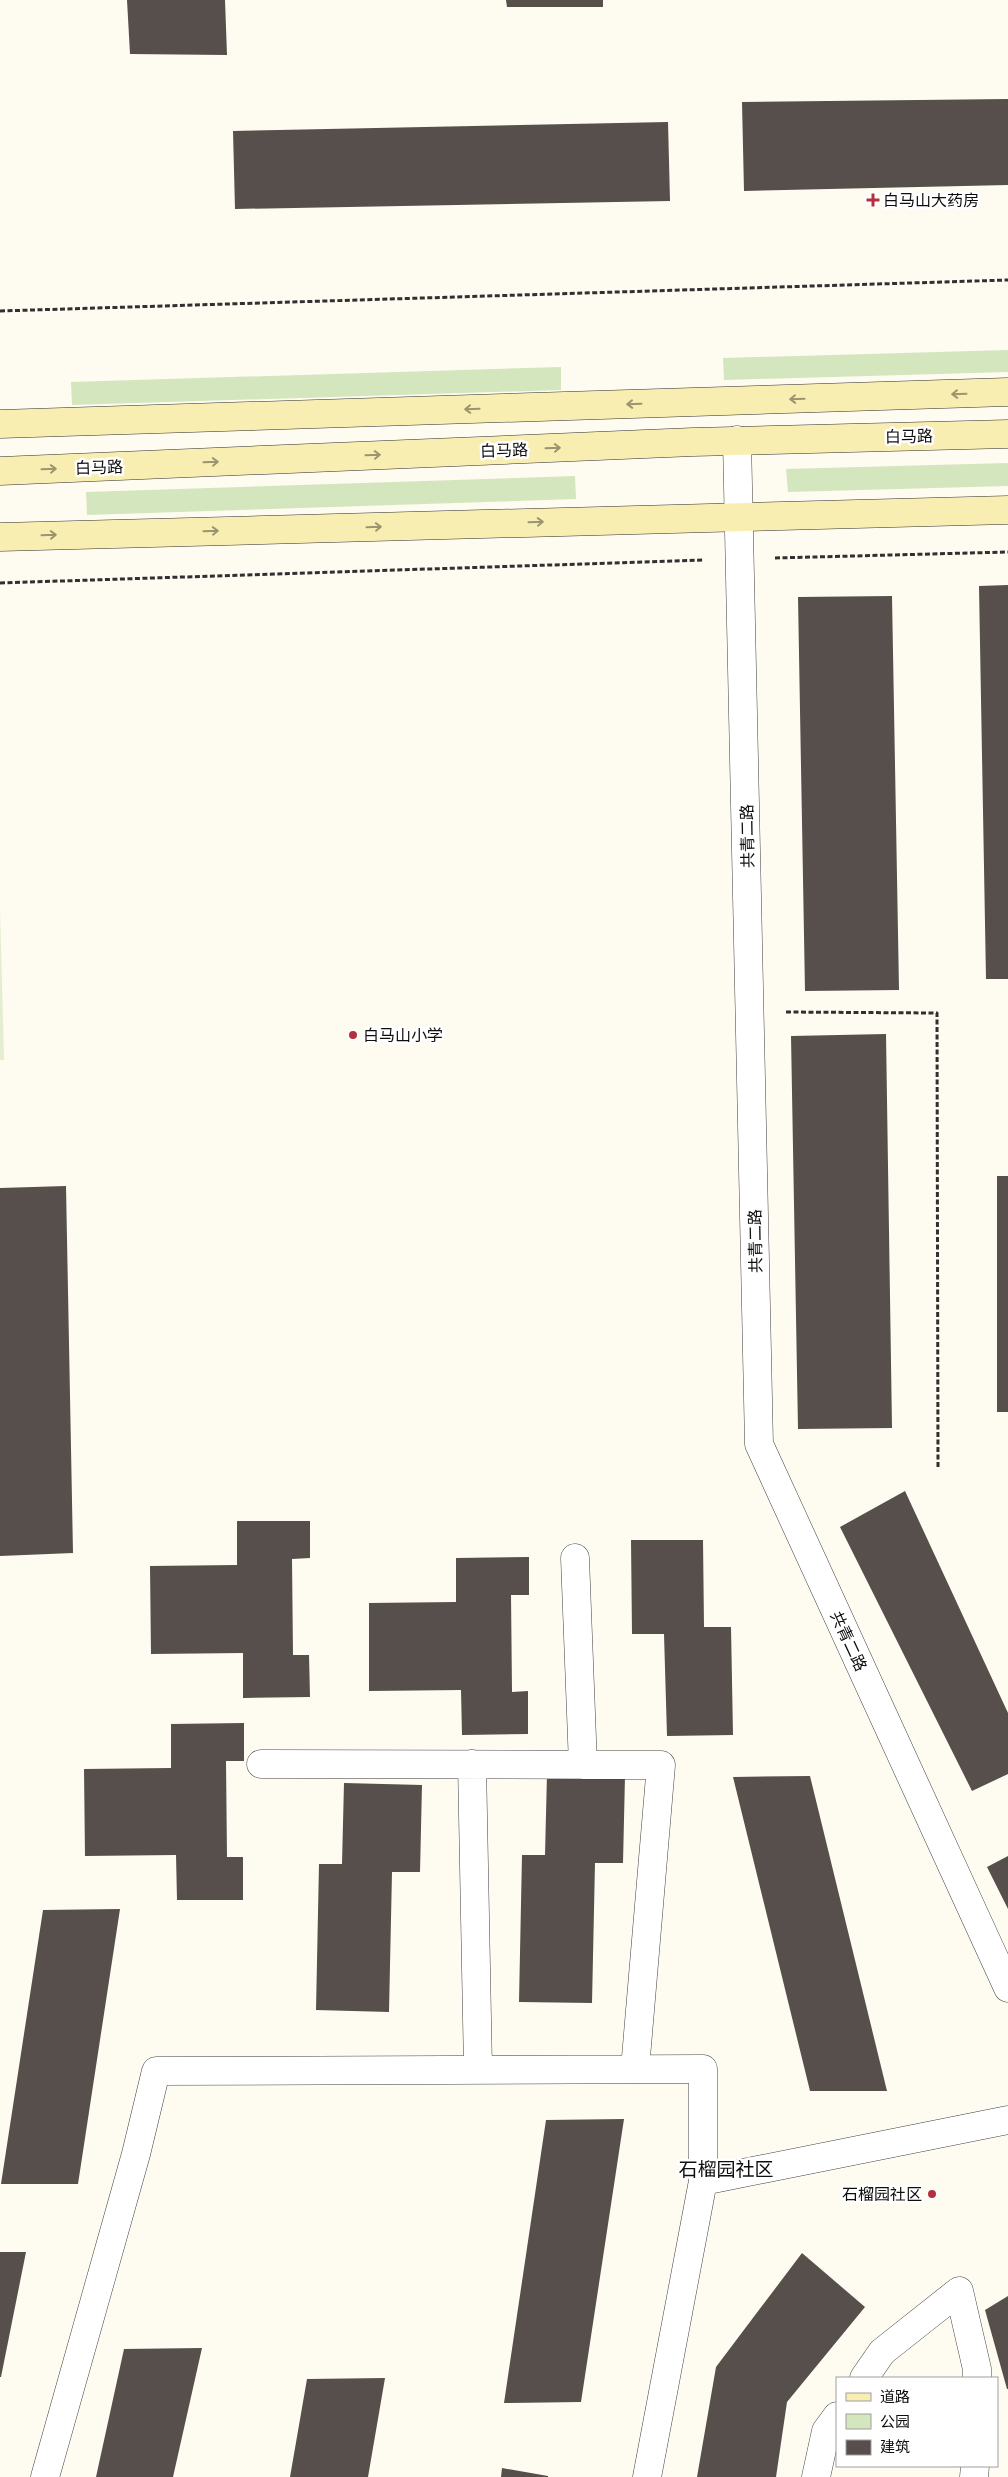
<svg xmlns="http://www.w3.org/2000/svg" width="1008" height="2477" font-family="Lora,'Noto Sans SC',serif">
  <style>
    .green { fill: #d4e6bd }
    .pitch { fill: #e4eece }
    .building { fill: #564f4c }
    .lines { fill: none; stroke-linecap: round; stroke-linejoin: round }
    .street-casing { stroke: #414141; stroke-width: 29 }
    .secondary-casing { stroke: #303030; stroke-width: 29 }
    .path { stroke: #303030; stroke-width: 3; stroke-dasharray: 5 2.5; stroke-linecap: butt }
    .street { stroke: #fff; stroke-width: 28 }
    .secondary { stroke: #f9eeb1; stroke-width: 28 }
    .oneway { stroke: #9b9470 }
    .poi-dot { fill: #b4303d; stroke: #fff; stroke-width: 2 }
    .labels { text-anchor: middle; stroke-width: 5; stroke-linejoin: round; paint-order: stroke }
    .poi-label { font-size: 16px; fill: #0e0e0e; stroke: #fff; text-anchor: start }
    .street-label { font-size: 16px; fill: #0e0e0e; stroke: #fff }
    .quarter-label { font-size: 19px; fill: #0e0e0e; stroke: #fff }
  </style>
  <rect width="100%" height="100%" fill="#fefbf1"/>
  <path class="green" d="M 1008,350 L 1008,372 L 724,380 L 723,358 Z
    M 561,367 L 561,390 L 72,405 L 71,382 Z
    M 1008,463 L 1008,486 L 788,492 L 786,469 Z
    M 575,476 L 576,499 L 87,515 L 86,492 Z"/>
  <path class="pitch" d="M 0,907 L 4,1060 L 0,1060 Z"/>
  <path class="building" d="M 127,0 L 225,0 L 227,55 L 130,54 Z
    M 506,0 L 603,0 L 603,7 L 507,7 Z
    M 1008,99 L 1008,185 L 744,191 L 742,102 Z
    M 668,122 L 670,201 L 235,209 L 233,131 Z
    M 1008,585 L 1008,979 L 986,979 L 979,586 Z
    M 892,596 L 899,990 L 805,991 L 798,597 Z
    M 886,1034 L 892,1428 L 798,1429 L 791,1036 Z
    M 997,1176 L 1008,1176 L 1008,1412 L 997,1412 Z
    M 66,1186 L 73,1553 L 0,1556 L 0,1188 Z
    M 905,1491 L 1008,1713 L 1008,1774 L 972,1791 L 840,1527 Z
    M 237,1521 L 310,1521 L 310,1558 L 292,1559 L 293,1655 L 309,1655 L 310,1697 L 243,1698 L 243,1653 L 151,1654 L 150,1566 L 237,1565 Z
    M 631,1540 L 703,1540 L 704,1627 L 731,1627 L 733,1735 L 667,1736 L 664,1634 L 632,1634 Z
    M 529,1557 L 529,1595 L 511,1595 L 512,1692 L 528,1691 L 528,1734 L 462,1735 L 461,1690 L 369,1691 L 369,1603 L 456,1602 L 456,1558 Z
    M 244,1723 L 244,1761 L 226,1761 L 227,1857 L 243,1857 L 243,1900 L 177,1900 L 176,1855 L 85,1856 L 84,1769 L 171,1768 L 171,1724 Z
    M 547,1774 L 625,1776 L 623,1863 L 595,1863 L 592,2003 L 519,2002 L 522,1855 L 545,1855 Z
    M 810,1776 L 887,2091 L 810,2091 L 733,1777 Z
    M 344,1783 L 422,1785 L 420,1872 L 392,1872 L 389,2012 L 316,2010 L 319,1864 L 342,1864 Z
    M 1008,1856 L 1008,1909 L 987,1867 Z
    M 120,1909 L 78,2184 L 1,2184 L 43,1910 Z
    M 624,2119 L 581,2402 L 504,2403 L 546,2120 Z
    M 0,2252 L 26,2252 L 1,2377 L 0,2377 Z
    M 802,2253 L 865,2307 L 787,2402 L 776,2477 L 697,2477 L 716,2367 Z
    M 1008,2296 L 1008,2389 L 1007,2389 L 985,2310 Z
    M 202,2348 L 173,2477 L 96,2477 L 124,2349 Z
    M 385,2378 L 368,2477 L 290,2477 L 307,2379 Z
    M 502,2468 L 548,2476 L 548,2477 L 501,2477 Z"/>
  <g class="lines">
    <defs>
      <path id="street" d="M 737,440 L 759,1444 L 1008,1988
        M 575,1558 L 583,1765
        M 261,1764 L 661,1765 L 635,2069
        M 472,1764 L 478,2069
        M 864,2378 L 882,2352 L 959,2291 L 977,2369 L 977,2378
        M 45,2477 L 136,2154 L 156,2071 L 703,2069 L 703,2181
        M 647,2477 L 703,2181 L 1008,2120
        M 816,2477 L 826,2431 L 837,2416
        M 974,2477 L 975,2466"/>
      <path id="secondary" d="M 0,424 L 1008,392
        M 0,471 L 693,442 L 1008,434
        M 0,537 L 1008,510"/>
    </defs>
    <use href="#street" class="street-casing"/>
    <use href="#secondary" class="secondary-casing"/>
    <path class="path" d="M 0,311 L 1008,280
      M 775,558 L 1008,552
      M 0,583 L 704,560
      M 786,1012 L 937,1013 L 938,1467"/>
    <use href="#street" class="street"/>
    <use href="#secondary" class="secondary"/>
  </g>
  <defs><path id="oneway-shaft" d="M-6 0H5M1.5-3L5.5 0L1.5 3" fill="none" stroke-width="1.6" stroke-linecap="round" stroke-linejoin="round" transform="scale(1.25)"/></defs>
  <g class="oneway">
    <use href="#oneway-shaft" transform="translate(959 394) rotate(178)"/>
    <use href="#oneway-shaft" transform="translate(797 399) rotate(178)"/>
    <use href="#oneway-shaft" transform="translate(634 404) rotate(178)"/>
    <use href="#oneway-shaft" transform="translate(472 409) rotate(178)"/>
    <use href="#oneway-shaft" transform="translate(553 448) rotate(-2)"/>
    <use href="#oneway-shaft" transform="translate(373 455) rotate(-2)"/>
    <use href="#oneway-shaft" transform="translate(211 462) rotate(-2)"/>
    <use href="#oneway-shaft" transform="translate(49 469) rotate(-2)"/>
    <use href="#oneway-shaft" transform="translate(536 522) rotate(-2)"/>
    <use href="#oneway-shaft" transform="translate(374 527) rotate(-2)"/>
    <use href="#oneway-shaft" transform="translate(211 531) rotate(-2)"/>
    <use href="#oneway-shaft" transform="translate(49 535) rotate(-2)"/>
  </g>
  <g class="poi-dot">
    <path d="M870.5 192.5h5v5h5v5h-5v5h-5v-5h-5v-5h5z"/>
    <circle cx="353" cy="1035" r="5"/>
    <circle cx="932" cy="2194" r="5"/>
  </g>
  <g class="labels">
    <g class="poi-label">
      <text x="883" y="206">白马山大药房</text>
      <text x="363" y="1041">白马山小学</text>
      <text x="922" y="2200" text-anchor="end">石榴园社区</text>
    </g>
    <g class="street-label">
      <text transform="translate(909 436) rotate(-1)" y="6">白马路</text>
      <text transform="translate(504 450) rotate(-2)" y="6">白马路</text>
      <text transform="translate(99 467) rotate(-2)" y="6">白马路</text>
      <text transform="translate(747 836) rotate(-91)" y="6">共青二路</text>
      <text transform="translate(755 1241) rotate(-91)" y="6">共青二路</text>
      <text transform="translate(849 1641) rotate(65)" y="6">共青二路</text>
    </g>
    <g class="quarter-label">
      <text x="726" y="2176">石榴园社区</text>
    </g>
  </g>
  <rect x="836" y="2377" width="162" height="90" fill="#ffffff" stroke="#9f9f9f"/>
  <rect x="846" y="2393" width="25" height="8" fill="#f9eeb1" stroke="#9f9f9f"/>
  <text x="880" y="2402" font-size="15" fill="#0e0e0e">道路</text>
  <rect x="846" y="2414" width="25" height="15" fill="#d4e6bd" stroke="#9f9f9f"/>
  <text x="880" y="2427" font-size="15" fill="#0e0e0e">公园</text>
  <rect x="846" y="2440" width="25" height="15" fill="#564f4c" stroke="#9f9f9f"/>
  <text x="880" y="2452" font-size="15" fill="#0e0e0e">建筑</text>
</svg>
